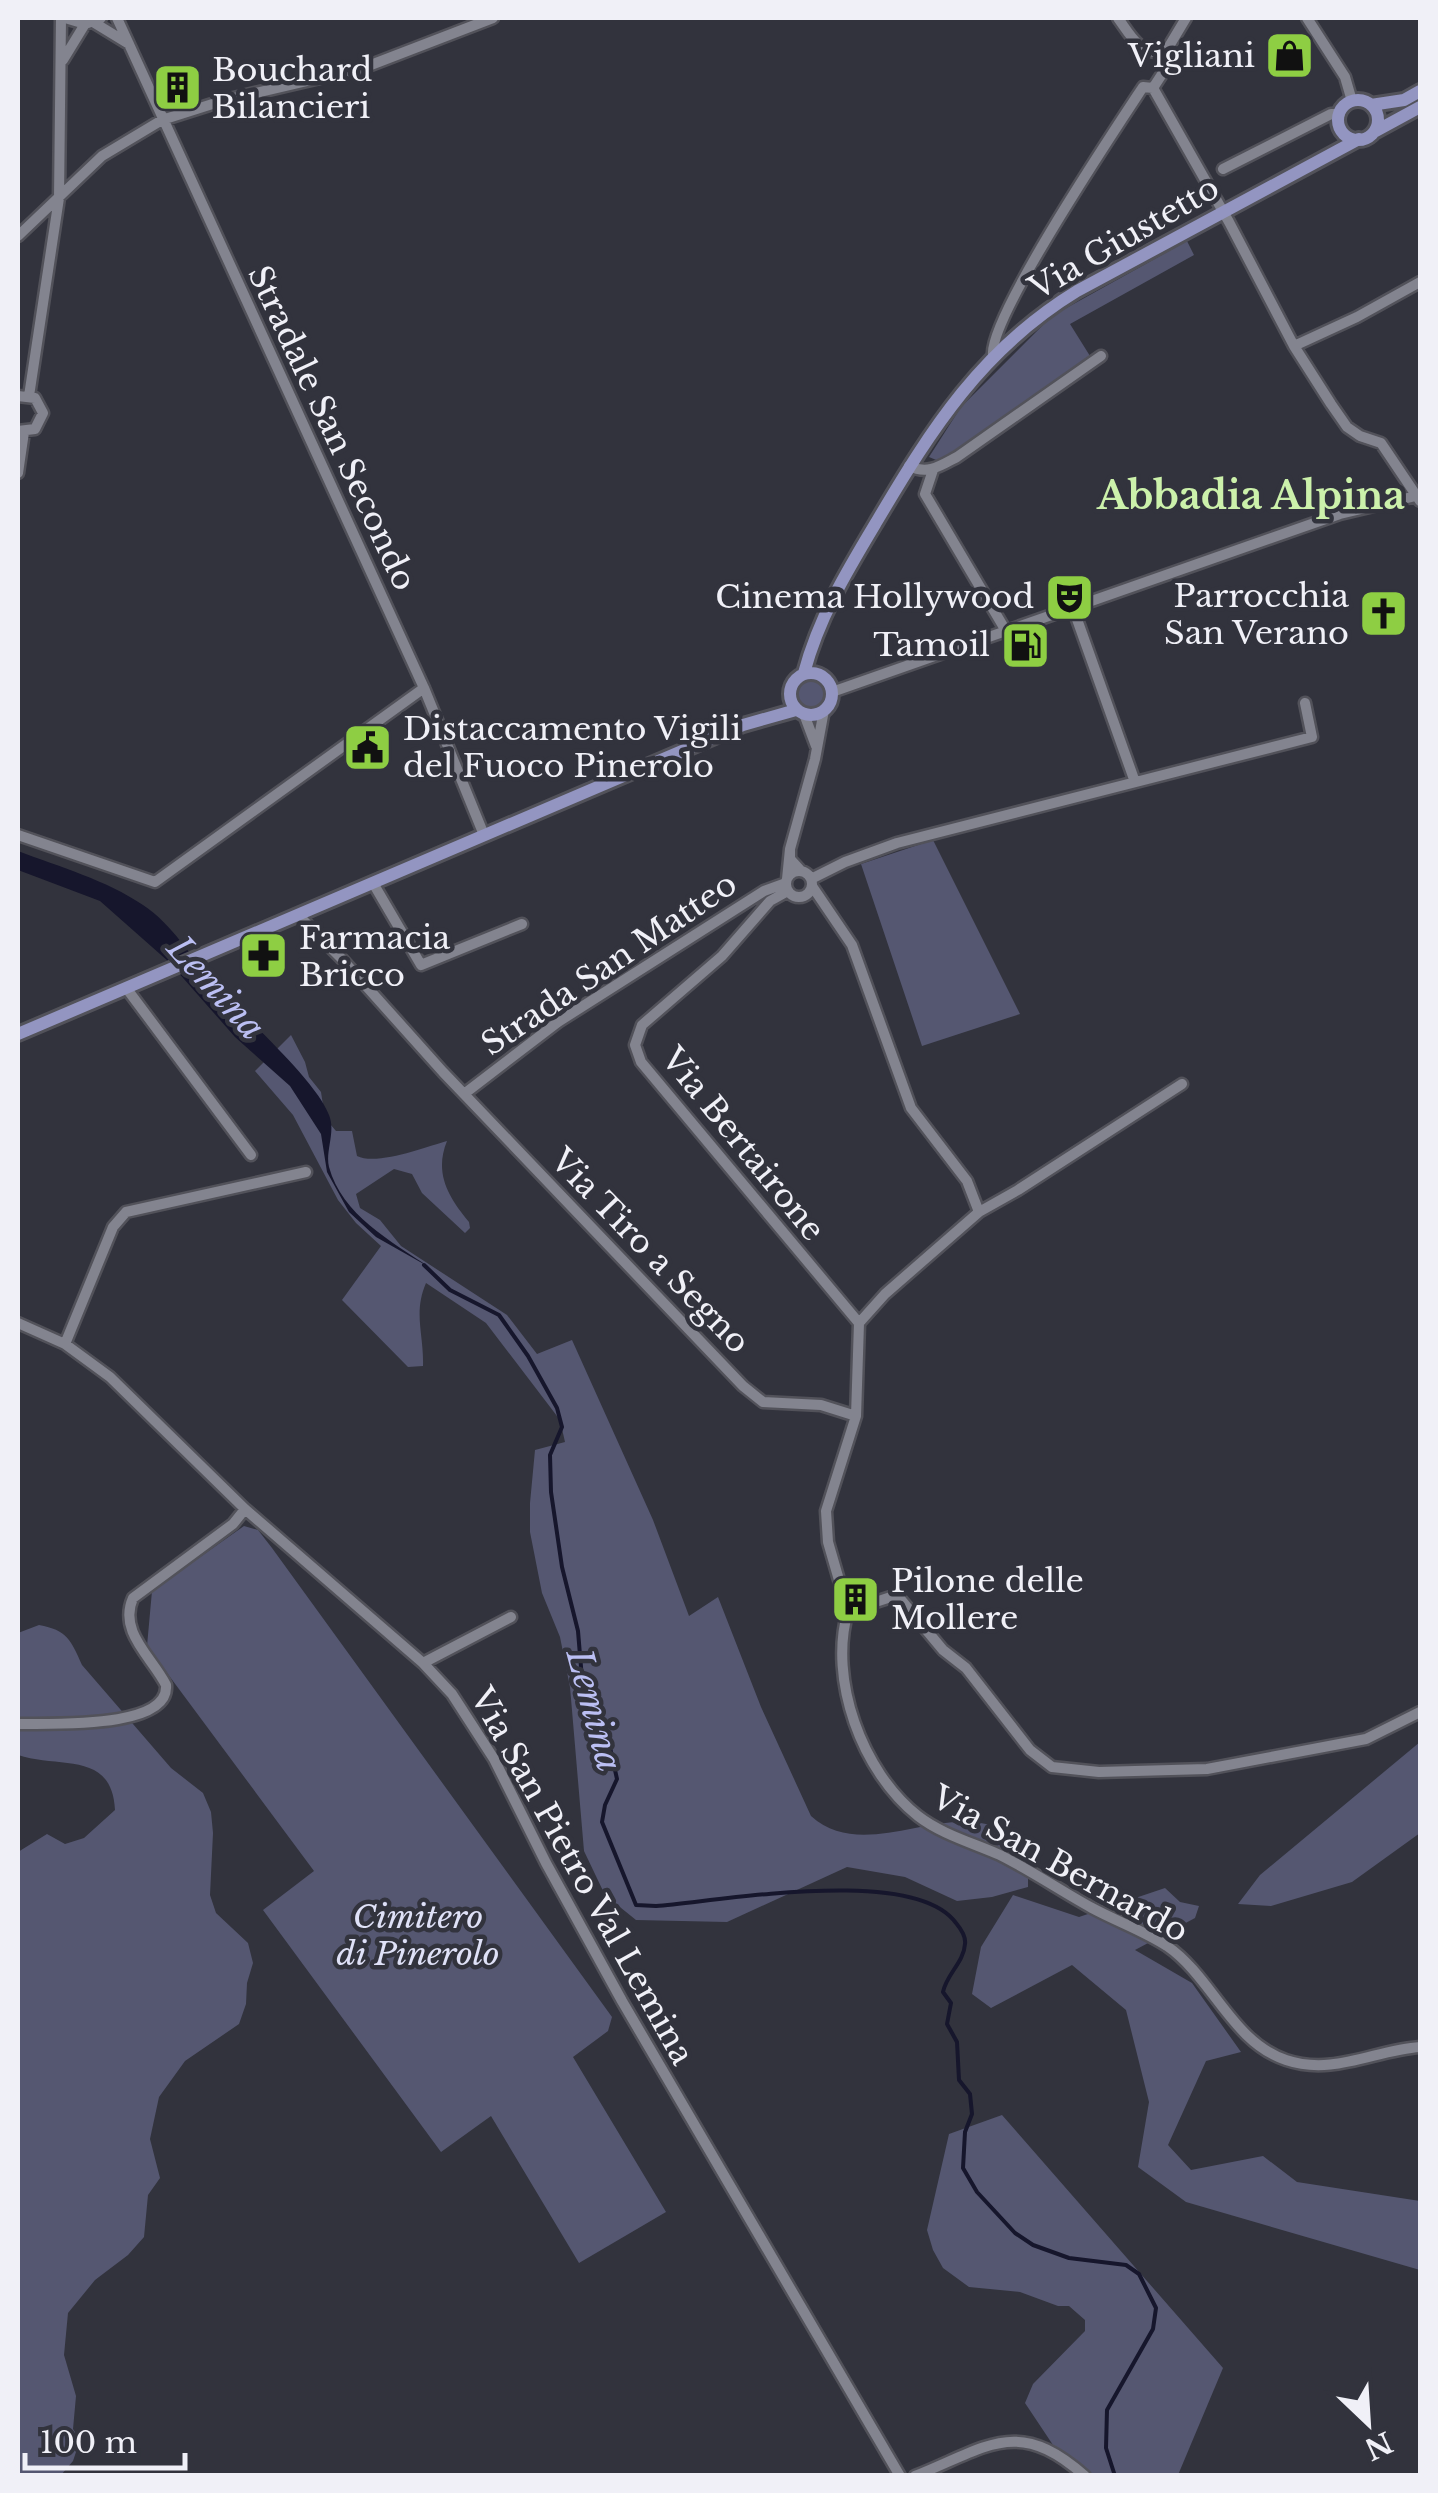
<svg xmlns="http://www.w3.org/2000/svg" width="1438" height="2493" font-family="'Libre Baskerville',serif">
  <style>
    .green { fill: #555771 }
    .water { fill: #16162c }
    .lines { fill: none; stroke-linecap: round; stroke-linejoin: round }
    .stream { stroke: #16162c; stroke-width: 4 }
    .minor-casing { stroke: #52525a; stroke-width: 15 }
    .major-casing { stroke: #52525a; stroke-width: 18 }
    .minor { stroke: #83848f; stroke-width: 10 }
    .major { stroke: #9395c1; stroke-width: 12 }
    .labels { text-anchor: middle; stroke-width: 9; stroke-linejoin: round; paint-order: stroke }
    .poi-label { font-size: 32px; fill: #f0f0f7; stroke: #32333d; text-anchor: end }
    .street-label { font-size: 32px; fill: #f0f0f7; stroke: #32333d }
    .park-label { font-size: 32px; font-style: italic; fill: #dfe1f7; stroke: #32333d }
    .water-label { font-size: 35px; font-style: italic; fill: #bbbff3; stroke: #32333d }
    .quarter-label { font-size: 38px; font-weight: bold; fill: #ccf1ab; stroke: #32333d }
  </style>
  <rect width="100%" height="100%" fill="#32333d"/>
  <path class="green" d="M 1187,241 L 1194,255 L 1070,324 L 1090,356 L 941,462 L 929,457 L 961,407 L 1052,316 Z
    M796 694a15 15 0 1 1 30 0a15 15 0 1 1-30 0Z
    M 933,840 L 1020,1014 L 922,1046 L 861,864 Z
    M 291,1035 L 305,1062 L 309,1077 L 321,1092 L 325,1118 L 336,1131 L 352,1131 L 357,1156 C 377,1166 425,1147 447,1141 C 434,1173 448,1197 469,1222 L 470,1228 L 465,1233 L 422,1193 L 412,1174 L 394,1169 L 356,1194 L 360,1208 L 380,1220 L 401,1246 L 507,1315 L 537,1354 L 572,1340 L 653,1520 L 689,1616 L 718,1597 L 761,1707 L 811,1816 C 860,1860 929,1811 986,1824 C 1000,1828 1015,1838 1028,1845 L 1028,1887 L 992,1897 L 957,1901 L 905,1877 L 847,1867 L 727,1922 L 636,1920 L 605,1895 L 584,1851 L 570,1687 L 560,1637 L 542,1593 L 530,1532 L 530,1503 L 535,1450 L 565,1442 L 560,1420 L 486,1323 L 426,1283 C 413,1313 424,1334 423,1366 L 408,1367 L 342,1300 L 381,1246 L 356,1223 L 338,1200 L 293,1115 L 255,1071 Z
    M 244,1526 L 258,1530 L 272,1548 L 612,2017 L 608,2031 L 573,2057 L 666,2212 L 579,2263 L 491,2116 L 441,2152 L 263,1910 L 314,1871 L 147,1646 L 152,1591 Z
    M 39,1625 C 67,1630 71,1640 82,1665 L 171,1768 L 203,1793 L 211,1812 L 213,1833 L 210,1895 L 216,1913 L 248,1943 L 253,1963 L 247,1983 L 246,2004 L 239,2024 L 185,2061 L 159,2097 L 150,2139 L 160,2178 L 148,2195 L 144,2237 L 128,2255 L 95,2280 L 68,2313 L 64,2355 L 76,2396 L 73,2429 L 80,2440 L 73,2461 L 61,2475 L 18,2475 L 18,1852 L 47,1834 L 65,1844 L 84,1838 L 115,1810 C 112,1750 59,1769 18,1755 L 18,1633 Z
    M 1420,1742 L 1420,1833 L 1352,1882 L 1271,1906 L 1238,1904 L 1260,1875 Z
    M 1165,1888 L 1180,1902 L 1199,1906 L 1195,1918 L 1135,1950 L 1192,1983 L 1241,2052 L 1206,2061 L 1168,2145 L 1191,2170 L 1263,2156 L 1297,2182 L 1420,2201 L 1420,2270 L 1186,2202 L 1138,2167 L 1149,2102 L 1126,2010 L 1072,1965 L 991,2008 L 972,1994 L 981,1947 L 1013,1895 L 1079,1917 Z
    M 1002,2115 L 1223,2368 L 1178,2475 L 1073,2475 L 1025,2403 L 1033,2384 L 1085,2331 L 1085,2320 L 1069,2306 L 1058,2306 L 1020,2292 L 969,2287 L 943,2268 L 933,2250 L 927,2230 L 949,2134 Z"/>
  <path class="water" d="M 18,851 C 60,867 106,880 143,905 C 172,924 192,958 214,984 C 242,1015 316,1080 329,1115 C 336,1132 325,1151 329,1167 C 342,1215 391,1241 429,1267 L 376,1237 L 349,1212 L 327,1172 L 321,1134 L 290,1086 L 235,1037 L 169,962 L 100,901 L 18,870 Z"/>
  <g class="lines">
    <path class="stream" d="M 424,1265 L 450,1290 L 499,1315 L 528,1356 L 557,1408 L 562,1427 L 550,1455 L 551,1492 L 562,1567 L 578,1631 L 582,1679 L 609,1743 L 617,1779 L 605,1805 L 602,1822 L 636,1905 L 656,1906 C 722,1901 914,1865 956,1923 C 961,1929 966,1937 965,1944 C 964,1962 946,1975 943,1992 L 951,2003 L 947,2024 L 957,2042 L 959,2080 L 970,2094 L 972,2114 L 965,2132 L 963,2168 L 977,2192 L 1015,2233 L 1033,2245 L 1069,2258 L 1126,2265 L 1139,2274 L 1156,2308 L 1153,2329 L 1107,2410 L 1106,2448 L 1115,2476"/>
    <defs>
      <path id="minor" d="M 65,18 L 85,24 L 101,18
        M 117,18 L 424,688 L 484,835
        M 1118,18 C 1131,36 1139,54 1165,53
        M 1307,18 L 1345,77 L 1352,101
        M 93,22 L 129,44
        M 1165,53 L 1166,68 L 1153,88 L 1229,222 L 1294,346 L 1331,404 L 1347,427 L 1360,436 L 1381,443 L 1420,501
        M 1165,53 L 1186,18
        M 63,60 L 85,24
        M 1223,169 L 1331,114 L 1340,114
        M 18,236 L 102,156 L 162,120 L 225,100 L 363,68 L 493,18
        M 1294,346 L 1357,317 L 1420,282
        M 993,355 C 988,319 1116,128 1143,87 L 1153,88
        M 18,396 L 35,398 L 43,413 L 35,429 L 18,431
        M 29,396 L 59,198 L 61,18
        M 909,466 C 928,475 940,466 957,457 L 1101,356
        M 933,470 L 925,494 L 1006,631
        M 18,473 L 24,432
        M 1073,608 L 1135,782
        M 832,692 L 1340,514 L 1420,495
        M 804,714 L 816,746
        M 18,835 L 155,882 L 424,688
        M 790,849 L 815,759 L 824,710
        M786 884a13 13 0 1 1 26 0a13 13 0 1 1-26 0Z
        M 787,879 L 790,849 L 790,859 L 801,871
        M 811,879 L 845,862 L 897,843 L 1312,737 L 1305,703
        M 373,883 L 421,965 L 522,924
        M 812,886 L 852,945 L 911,1108 L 967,1181 L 979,1212 L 885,1294 L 859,1323
        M 788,891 L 770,901 L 722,956 L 642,1025 L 635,1045 L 641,1062 L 859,1323 L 856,1416
        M 299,916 L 341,958 L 443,1072 L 743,1386 L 763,1402 L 821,1405 L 856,1416 L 826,1511 L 828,1542 L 848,1611
        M 127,989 L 251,1155
        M 464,1094 L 558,1022 L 764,891 L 786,883
        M 979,1212 L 1018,1190 L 1182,1084
        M 18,1323 L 65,1344 L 110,1377 L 245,1509 L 423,1663 L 452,1694 L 494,1759 L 546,1863 L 622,2001 L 900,2476
        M 65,1344 L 113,1227 L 126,1212 L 306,1172
        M 848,1611 C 828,1679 862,1772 918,1816 C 941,1834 973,1843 1000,1855 C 1032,1871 1061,1891 1092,1908 C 1116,1921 1144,1931 1167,1946 C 1212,1977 1232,2042 1286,2060 C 1333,2076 1375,2050 1420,2047
        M 848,1611 L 897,1595 L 943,1650 L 966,1668 L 1030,1750 L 1052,1767 L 1099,1772 L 1207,1769 L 1366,1739 L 1420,1712
        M 423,1663 L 511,1617
        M 18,1724 C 48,1723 170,1730 166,1685 C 152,1657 118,1632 133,1598 L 233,1524 L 245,1509
        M 915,2476 C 988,2447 1017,2416 1085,2476"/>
      <path id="major" d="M1338 120a20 20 0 1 1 40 0a20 20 0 1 1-40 0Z
        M 1371,105 L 1404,100 L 1420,91
        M 1374,132 L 1420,107
        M790 694a21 21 0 1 1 42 0a21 21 0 1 1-42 0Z
        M 804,673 C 819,617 847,571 877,521 C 932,428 982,349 1077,291 L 1359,139
        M 18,1034 L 743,725 L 796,710"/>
    </defs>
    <use href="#minor" class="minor-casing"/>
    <use href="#major" class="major-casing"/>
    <use href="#minor" class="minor"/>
    <use href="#major" class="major"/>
  </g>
  <defs>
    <symbol id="shop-square" viewBox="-11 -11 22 22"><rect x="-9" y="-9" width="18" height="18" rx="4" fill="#8ece43" stroke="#32333d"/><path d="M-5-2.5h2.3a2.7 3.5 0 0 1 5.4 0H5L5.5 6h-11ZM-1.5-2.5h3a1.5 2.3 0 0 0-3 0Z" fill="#111"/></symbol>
    <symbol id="building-square" viewBox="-11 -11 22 22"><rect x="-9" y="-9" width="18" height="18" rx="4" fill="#8ece43" stroke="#32333d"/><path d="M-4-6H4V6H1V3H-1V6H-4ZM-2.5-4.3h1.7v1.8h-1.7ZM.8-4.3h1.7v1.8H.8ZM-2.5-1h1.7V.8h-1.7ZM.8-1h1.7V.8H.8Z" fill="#111"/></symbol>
    <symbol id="theatre-square" viewBox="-11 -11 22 22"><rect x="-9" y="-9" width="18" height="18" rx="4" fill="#8ece43" stroke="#32333d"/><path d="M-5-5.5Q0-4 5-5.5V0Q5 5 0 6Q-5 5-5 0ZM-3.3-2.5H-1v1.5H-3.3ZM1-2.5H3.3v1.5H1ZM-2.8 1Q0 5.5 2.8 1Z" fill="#111"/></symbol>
    <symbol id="church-square" viewBox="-11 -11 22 22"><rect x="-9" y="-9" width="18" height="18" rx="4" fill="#8ece43" stroke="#32333d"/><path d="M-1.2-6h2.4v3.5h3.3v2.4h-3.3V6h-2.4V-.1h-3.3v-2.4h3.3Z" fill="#111"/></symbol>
    <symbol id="fuel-square" viewBox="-11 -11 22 22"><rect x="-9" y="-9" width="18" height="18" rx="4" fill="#8ece43" stroke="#32333d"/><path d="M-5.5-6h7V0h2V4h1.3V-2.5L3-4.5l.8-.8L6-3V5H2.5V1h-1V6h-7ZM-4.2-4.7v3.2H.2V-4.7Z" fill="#111"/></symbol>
    <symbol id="civic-square" viewBox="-11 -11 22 22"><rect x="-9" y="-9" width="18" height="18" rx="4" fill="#8ece43" stroke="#32333d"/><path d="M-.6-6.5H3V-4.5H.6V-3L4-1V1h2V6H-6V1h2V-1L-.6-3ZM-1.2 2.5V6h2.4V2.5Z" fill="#111"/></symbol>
    <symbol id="pharmacy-square" viewBox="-11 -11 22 22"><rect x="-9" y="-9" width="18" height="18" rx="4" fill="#8ece43" stroke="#32333d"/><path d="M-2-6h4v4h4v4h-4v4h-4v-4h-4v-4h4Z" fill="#111"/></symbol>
  </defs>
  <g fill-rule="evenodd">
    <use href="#shop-square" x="1262" y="28" width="55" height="55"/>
    <use href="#building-square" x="150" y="60" width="55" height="55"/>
    <use href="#theatre-square" x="1042" y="570" width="55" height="55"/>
    <use href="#church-square" x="1356" y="586" width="55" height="55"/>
    <use href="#fuel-square" x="998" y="618" width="55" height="55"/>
    <use href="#civic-square" x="340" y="720" width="55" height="55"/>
    <use href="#pharmacy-square" x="236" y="928" width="55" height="55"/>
    <use href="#building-square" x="828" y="1572" width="55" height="55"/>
  </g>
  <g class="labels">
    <g class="poi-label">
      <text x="1255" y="67">Vigliani</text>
      <text x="212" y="81" text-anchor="start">Bouchard<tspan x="212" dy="37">Bilancieri</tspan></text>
      <text x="1349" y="607">Parrocchia<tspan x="1349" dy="37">San Verano</tspan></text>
      <text x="1034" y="608">Cinema Hollywood</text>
      <text x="990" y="656">Tamoil</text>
      <text x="403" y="740" text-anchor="start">Distaccamento Vigili<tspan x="403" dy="37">del Fuoco Pinerolo</tspan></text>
      <text x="299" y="949" text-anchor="start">Farmacia<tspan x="299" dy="37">Bricco</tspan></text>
      <text x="891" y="1592" text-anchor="start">Pilone delle<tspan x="891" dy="37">Mollere</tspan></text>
    </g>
    <g class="street-label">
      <text transform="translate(1124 238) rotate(-30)" y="11">Via Giustetto</text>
      <text transform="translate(332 428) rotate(65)" y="11">Stradale San Secondo</text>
      <text transform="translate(609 964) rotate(-34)" y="11">Strada San Matteo</text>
      <text transform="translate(743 1144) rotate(51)" y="11">Via Bertairone</text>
      <text transform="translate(650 1251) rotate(46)" y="11">Via Tiro a Segno</text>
      <text transform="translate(1060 1864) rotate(29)" y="11">Via San Bernardo</text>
      <text transform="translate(582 1876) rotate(61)" y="11">Via San Pietro Val Lemina</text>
    </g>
    <g class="park-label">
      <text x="418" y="1928">Cimitero<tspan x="418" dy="37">di Pinerolo</tspan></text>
    </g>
    <g class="water-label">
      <text transform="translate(216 988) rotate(48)" y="12">Lemina</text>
      <text transform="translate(594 1710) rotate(75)" y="12">Lemina</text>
    </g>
    <g class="quarter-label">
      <text x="1251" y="509">Abbadia Alpina</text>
    </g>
  </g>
  <rect width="1438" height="2493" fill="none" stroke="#f0f0f7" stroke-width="40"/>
  <g transform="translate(1368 2423) rotate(155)" stroke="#32333d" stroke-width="8" paint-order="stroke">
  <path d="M0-8L18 38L0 25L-18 38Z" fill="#f0f0f7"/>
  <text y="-15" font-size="28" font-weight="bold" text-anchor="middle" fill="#f0f0f7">N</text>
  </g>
  <path d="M25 2453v15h160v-15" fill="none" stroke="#f0f0f7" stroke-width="5"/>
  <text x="40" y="2453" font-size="30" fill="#f0f0f7" stroke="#32333d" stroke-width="8" paint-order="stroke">100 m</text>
</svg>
